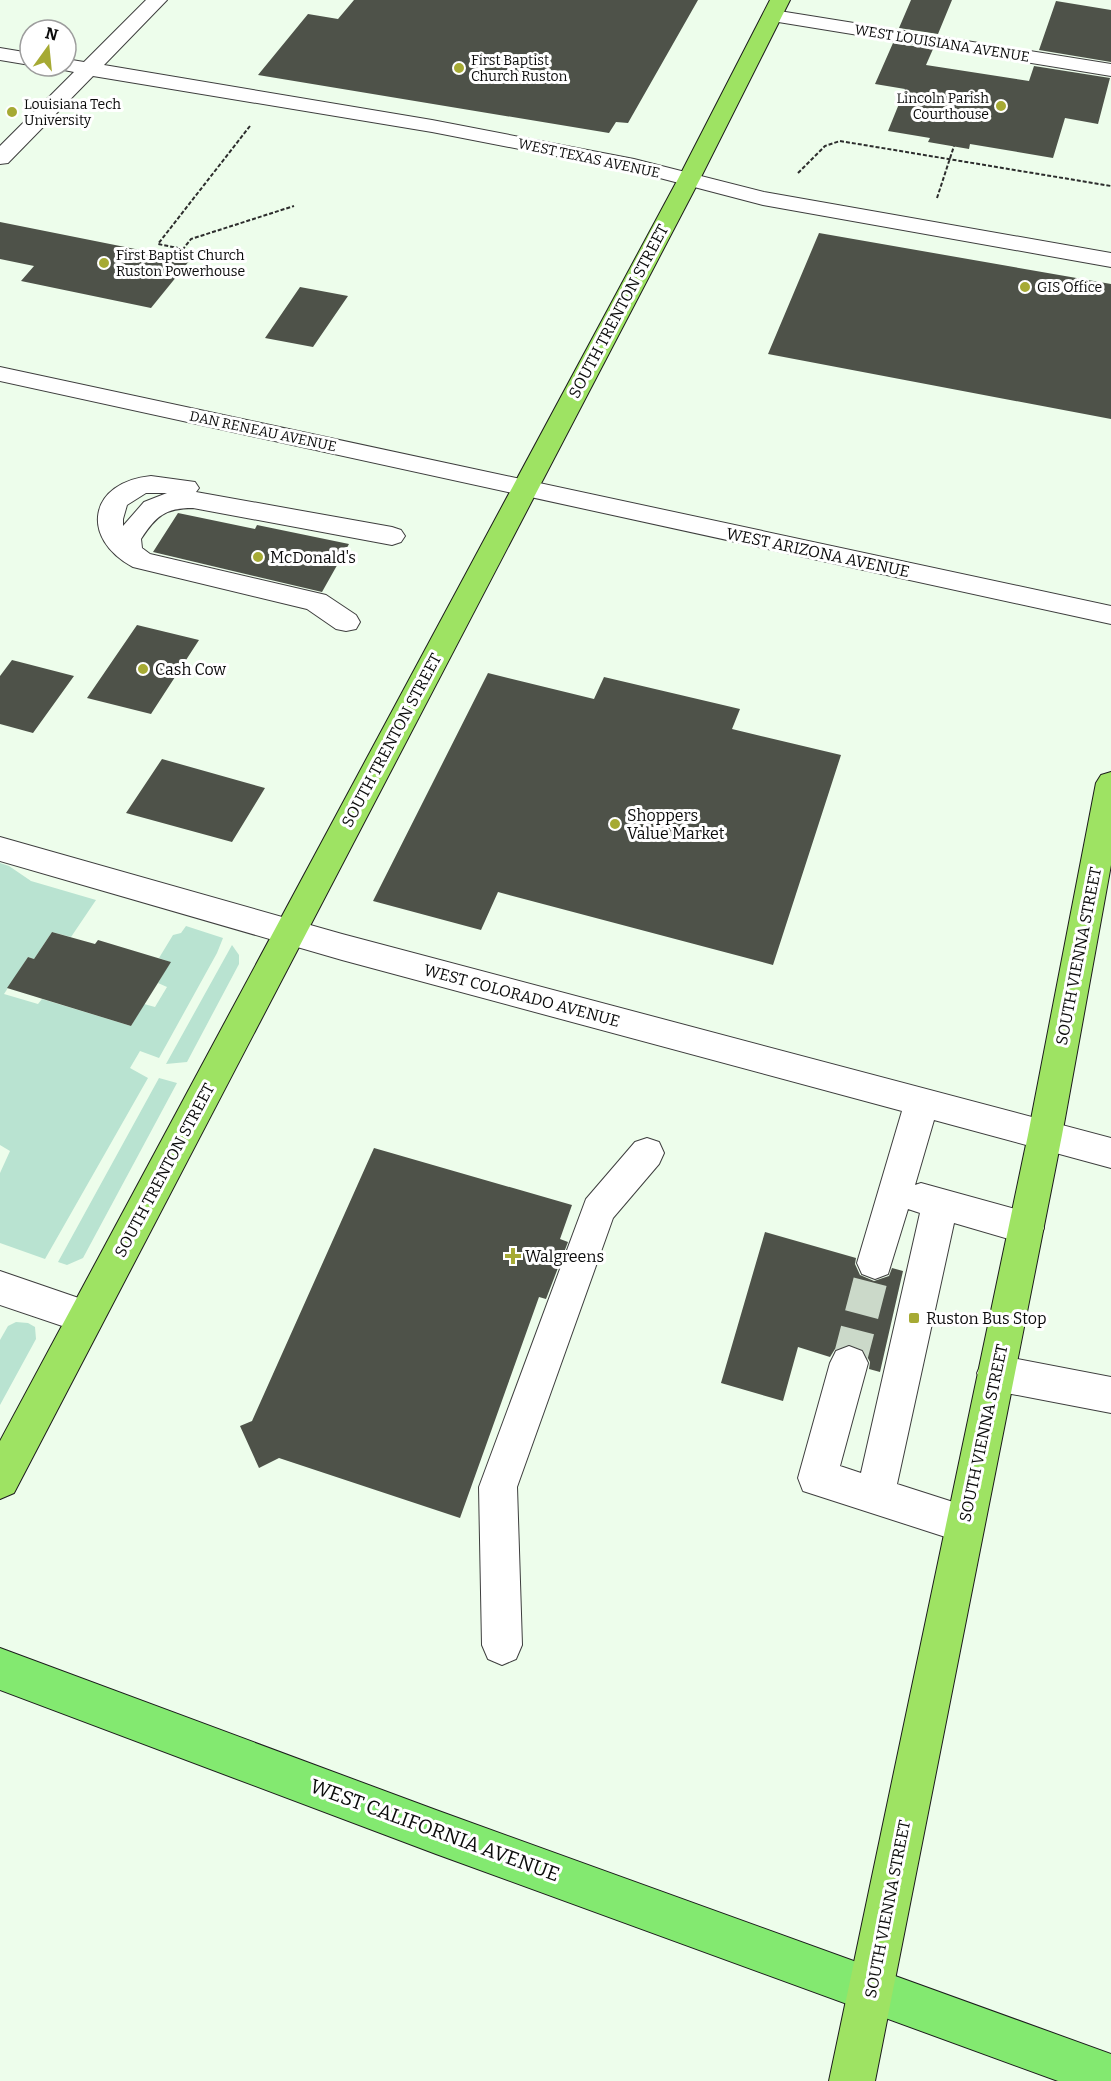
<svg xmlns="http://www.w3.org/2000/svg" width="1111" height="2081" font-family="Bitter,serif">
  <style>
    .green { fill: #b9e3d1 }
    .building { fill: #4e5249 }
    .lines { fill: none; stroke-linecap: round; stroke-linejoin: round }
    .minor-tunnel { stroke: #cbd9c9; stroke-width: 34; stroke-dasharray: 34 16; stroke-linecap: butt }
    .minor-casing { stroke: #3e3e3e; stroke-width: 2 }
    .major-casing { stroke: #1c1c1c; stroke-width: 2 }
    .highway-casing { stroke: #1c1c1c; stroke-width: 2 }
    .path { stroke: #2d2d2d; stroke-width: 2; stroke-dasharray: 4 2; stroke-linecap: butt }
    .minor { fill: #fff; fill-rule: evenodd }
    .major { fill: #83e970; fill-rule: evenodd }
    .highway { fill: #9ee363; fill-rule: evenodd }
    .poi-dot { fill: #a6aa34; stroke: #fff; stroke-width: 2 }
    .labels { text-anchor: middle; stroke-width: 6; stroke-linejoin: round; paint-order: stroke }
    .far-street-label { font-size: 14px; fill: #0b0b0b; stroke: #fff }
    .far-poi-label { font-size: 14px; fill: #0b0b0b; stroke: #fff; text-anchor: start }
    .street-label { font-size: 16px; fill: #0b0b0b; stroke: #fff }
    .poi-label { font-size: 16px; fill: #0b0b0b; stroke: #fff; text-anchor: start }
    .near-street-label { font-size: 20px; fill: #0b0b0b; stroke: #fff }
  </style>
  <rect width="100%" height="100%" fill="#edfdeb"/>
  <path class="green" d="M 0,863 L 9,866 L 31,881 L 96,900 L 71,937 L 52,932 L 34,959 L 28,957 L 4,994 L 38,1004 L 42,999 L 131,1026 L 144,1004 L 155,1007 L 167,987 L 158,983 L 170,962 L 159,958 L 173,935 L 181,933 L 186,926 L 223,938 L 217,953 L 159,1058 L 140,1051 L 130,1068 L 148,1078 L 45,1259 L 0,1243 L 0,1173 L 10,1151 L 0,1145 Z
    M 232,945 L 239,955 L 239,964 L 187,1062 L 166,1064 Z
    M 159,1078 L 177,1083 L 83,1258 L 67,1265 L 58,1262 Z
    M 16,1322 L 28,1323 L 35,1327 L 36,1339 L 0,1405 L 0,1340 L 8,1326 Z"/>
  <path class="building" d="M 354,0 L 698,0 L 628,123 L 616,122 L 609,133 L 258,75 L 308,14 L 338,19 Z
    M 911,0 L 952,0 L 938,34 L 899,28 Z
    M 1056,1 L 1111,10 L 1111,62 L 1039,50 Z
    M 893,43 L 933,49 L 926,65 L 1029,81 L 1034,66 L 1110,78 L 1098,124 L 1065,118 L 1053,158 L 970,144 L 969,149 L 928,142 L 930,138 L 888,131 L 905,89 L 875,84 Z
    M 0,222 L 190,260 L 151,308 L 21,281 L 34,266 L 0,259 Z
    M 819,233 L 1111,284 L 1111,419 L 768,354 Z
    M 300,287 L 348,296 L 313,347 L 265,338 Z
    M 178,513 L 255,529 L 257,525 L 349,544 L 322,592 L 153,552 Z
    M 137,625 L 199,640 L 151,714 L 87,698 Z
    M 12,660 L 74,676 L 33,733 L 0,724 L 0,676 Z
    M 488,673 L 594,699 L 604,677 L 740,709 L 732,729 L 841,755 L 773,965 L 498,892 L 481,930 L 373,901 Z
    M 162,759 L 265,788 L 232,842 L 126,813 Z
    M 52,932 L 95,944 L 98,940 L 171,962 L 131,1026 L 7,988 L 28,957 L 34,959 Z
    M 374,1148 L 572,1205 L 560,1239 L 568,1242 L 546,1299 L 539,1297 L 460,1518 L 279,1458 L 259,1468 L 240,1426 L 252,1421 Z
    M 765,1232 L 856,1258 L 855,1264 L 860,1275 L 874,1281 L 889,1276 L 892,1268 L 903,1271 L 880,1372 L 869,1369 L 870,1362 L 863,1349 L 848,1344 L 835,1349 L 830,1357 L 798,1347 L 783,1401 L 721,1383 Z"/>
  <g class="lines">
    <path class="minor-tunnel" d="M 849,1363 L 875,1263"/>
    <defs>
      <path id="minor" d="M 146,0 L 167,0 L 104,65 L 432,120 L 634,159 L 764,192 L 1111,253 L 1111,267 L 763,205 L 633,171 L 432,132 L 93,76 L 8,163 L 0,164 L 0,146 L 74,72 L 59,69 L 57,66 L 66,66 L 66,59 L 84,62 Z
        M 773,10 L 1111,64 L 1111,76 L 766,20 L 763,16 L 766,12 Z
        M 0,48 L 30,53 L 30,65 L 0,60 Z
        M 0,367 L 1111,606 L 1111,624 L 0,381 Z
        M 151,476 L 195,482 L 199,488 L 196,492 L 392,527 L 401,530 L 405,536 L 401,542 L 392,545 L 193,508 C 165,508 156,516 141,539 L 142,548 L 150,554 L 326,595 L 356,615 L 360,622 L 356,629 L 346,631 L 336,629 L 307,609 L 133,567 C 79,538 89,482 151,476 ZM 146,493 L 167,493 L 144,502 L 123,526 L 123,519 L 127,505 Z
        M 0,837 L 342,934 L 1111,1138 L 1111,1168 L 934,1120 L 915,1185 L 921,1183 L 1026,1212 L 1039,1217 L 1044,1228 L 1039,1239 L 1026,1244 L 954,1223 L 897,1484 L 978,1510 L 984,1524 L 978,1538 L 964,1543 L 803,1491 L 798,1478 L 830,1363 L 836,1351 L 849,1346 L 862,1351 L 868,1363 L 840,1466 L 861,1473 L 920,1213 L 908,1209 L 888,1274 L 875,1279 L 862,1274 L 857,1263 L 902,1111 L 342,960 L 0,861 Z
        M 647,1138 L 659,1142 L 664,1153 L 659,1164 L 613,1218 L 517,1487 L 522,1645 L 516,1659 L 502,1665 L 488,1659 L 482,1645 L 479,1487 L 586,1199 L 635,1142 Z
        M 0,1271 L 99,1305 L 104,1317 L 99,1329 L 86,1334 L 0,1305 Z
        M 996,1355 L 1111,1377 L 1111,1413 L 996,1391 L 983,1385 L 977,1373 L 983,1361 Z"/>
      <path id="major" d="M 0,1648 L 436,1810 L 1111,2054 L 1111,2081 L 1058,2081 L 436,1854 L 0,1690 Z"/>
      <path id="highway" d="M 770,0 L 790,0 L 700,179 L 14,1493 L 0,1499 L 0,1441 L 678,179 Z
        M 1111,772 L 1111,865 L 1062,1135 L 875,2081 L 829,2081 L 1028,1135 L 1096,783 L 1101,775 Z"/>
    </defs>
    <use href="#minor" class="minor-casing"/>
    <use href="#major" class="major-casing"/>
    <use href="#highway" class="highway-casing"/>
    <path class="path" d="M 250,126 L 158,244 L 183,249 L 191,239 L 294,206
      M 798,173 L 825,146 L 840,141 L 1111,186
      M 937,198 L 954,146"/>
    <use href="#minor" class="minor"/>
    <use href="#major" class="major"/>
    <use href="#highway" class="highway"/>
  </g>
  <g class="poi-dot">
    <circle cx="459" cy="68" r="6"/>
    <circle cx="1001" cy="106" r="6"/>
    <circle cx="12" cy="112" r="6"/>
    <circle cx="104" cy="263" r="6"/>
    <circle cx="1025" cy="287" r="6"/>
    <circle cx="258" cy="557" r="6"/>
    <circle cx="143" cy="669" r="6"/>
    <circle cx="615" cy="824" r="6"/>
    <path d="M510 1247h6v6h6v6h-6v6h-6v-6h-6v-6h6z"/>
    <rect x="908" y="1312" width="12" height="12" rx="3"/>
  </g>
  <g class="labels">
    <g class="far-street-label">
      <text transform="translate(942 43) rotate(9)" y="5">WEST LOUISIANA AVENUE</text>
      <text transform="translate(589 158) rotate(12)" y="5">WEST TEXAS AVENUE</text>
      <text transform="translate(263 431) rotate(12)" y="5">DAN RENEAU AVENUE</text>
    </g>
    <g class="far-poi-label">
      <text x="471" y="65">First Baptist<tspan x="471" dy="16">Church Ruston</tspan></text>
      <text x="989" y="103" text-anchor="end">Lincoln Parish<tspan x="989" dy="16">Courthouse</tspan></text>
      <text x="24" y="109">Louisiana Tech<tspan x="24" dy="16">University</tspan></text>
      <text x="116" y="260">First Baptist Church<tspan x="116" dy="16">Ruston Powerhouse</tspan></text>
      <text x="1037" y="292">GIS Office</text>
    </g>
    <g class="street-label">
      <text transform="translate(618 311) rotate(-62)" y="6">SOUTH TRENTON STREET</text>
      <text transform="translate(818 552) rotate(12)" y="6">WEST ARIZONA AVENUE</text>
      <text transform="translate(391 740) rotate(-62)" y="6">SOUTH TRENTON STREET</text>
      <text transform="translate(1078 956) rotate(-79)" y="6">SOUTH VIENNA STREET</text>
      <text transform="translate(522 995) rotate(15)" y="6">WEST COLORADO AVENUE</text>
      <text transform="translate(164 1170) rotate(-62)" y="6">SOUTH TRENTON STREET</text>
      <text transform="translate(983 1433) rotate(-78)" y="6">SOUTH VIENNA STREET</text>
      <text transform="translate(887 1909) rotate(-79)" y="6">SOUTH VIENNA STREET</text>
    </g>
    <g class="poi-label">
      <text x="270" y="563">McDonald's</text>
      <text x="155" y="675">Cash Cow</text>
      <text x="627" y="821">Shoppers<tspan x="627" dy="18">Value Market</tspan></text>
      <text x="525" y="1262">Walgreens</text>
      <text x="926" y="1324">Ruston Bus Stop</text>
    </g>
    <g class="near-street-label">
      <text transform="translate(435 1830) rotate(20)" y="7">WEST CALIFORNIA AVENUE</text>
    </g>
  </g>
  <g transform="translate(48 48) rotate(15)"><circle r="28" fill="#ffffff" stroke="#9d9d9d" stroke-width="1.5"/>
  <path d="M0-4.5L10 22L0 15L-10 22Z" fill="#a6aa34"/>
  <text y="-9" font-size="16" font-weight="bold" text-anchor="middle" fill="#0b0b0b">N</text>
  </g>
</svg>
